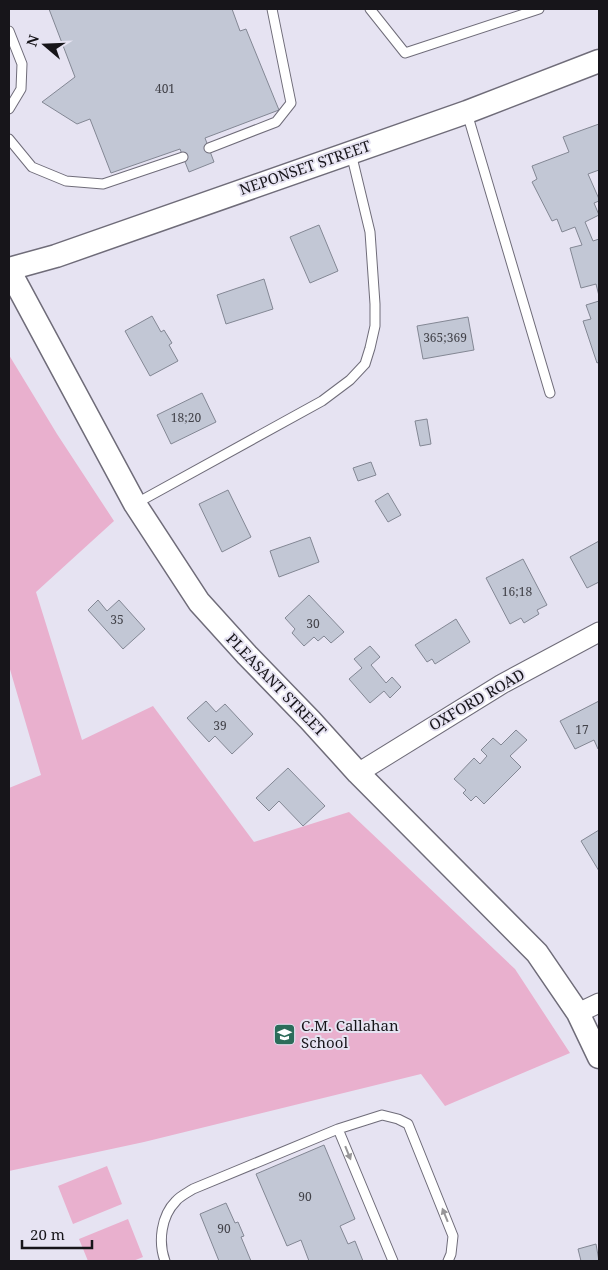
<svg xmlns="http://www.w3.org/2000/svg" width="608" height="1270" font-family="'Noto Serif',serif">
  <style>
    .green { fill: #e9b0ce }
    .building { fill: #c2c7d5; stroke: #838794 }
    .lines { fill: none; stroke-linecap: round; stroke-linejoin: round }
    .service-casing { stroke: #6f6c79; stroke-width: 11 }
    .minor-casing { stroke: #6f6c79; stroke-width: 21 }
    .tertiary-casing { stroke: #6f6c79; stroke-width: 25 }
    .service { stroke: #fff; stroke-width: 9 }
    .minor { stroke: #fff; stroke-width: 19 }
    .tertiary { stroke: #fff; stroke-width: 22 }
    .oneway { fill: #979698 }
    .labels { text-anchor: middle; stroke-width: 4; stroke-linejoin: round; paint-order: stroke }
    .number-label { font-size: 12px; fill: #424249 }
    .street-label { font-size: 15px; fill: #17151a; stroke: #e6e3f2 }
    .poi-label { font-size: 15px; fill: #17151a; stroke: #e6e3f2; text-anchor: start }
  </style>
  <rect width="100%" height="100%" fill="#e6e3f2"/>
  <path class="green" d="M 9,355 L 57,434 L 114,521 L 36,592 L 82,740 L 153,706 L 254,842 L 349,812 L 515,969 L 570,1053 L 445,1106 L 421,1074 L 144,1142 L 9,1171 L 9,788 L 41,775 L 9,666 Z
    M 107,1166 L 122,1204 L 73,1224 L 58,1186 Z
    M 128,1219 L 143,1257 L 133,1261 L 88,1261 L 79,1239 Z"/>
  <path class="building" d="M 49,9 L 232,9 L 240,31 L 246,29 L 279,110 L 205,138 L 214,162 L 189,172 L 180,149 L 111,173 L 90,119 L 77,124 L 42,102 L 75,77 Z
    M 599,124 L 599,170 L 588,174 L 599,199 L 599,201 L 594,203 L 599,215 L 585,222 L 593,241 L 599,239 L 599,296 L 596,284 L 581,288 L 570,248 L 582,245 L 575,227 L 562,232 L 557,219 L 552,221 L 532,182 L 537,179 L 532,166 L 569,152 L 563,137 Z
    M 319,225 L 338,271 L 310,283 L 290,237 Z
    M 264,279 L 273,309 L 226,324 L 217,295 Z
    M 599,301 L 599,362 L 597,363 L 583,321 L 591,319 L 586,305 Z
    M 152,316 L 161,332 L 164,330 L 172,343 L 169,345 L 178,361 L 150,376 L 125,331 Z
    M 468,317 L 474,350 L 423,359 L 417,326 Z
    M 202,393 L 216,422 L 171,444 L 157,415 Z
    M 427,419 L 431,444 L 420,446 L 415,421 Z
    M 371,462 L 376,475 L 358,481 L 353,468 Z
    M 228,490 L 251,537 L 222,552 L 199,504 Z
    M 388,493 L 401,515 L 388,522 L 375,501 Z
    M 310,537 L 319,562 L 279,577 L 270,551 Z
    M 599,541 L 599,582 L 587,588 L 570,557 Z
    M 523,559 L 547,605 L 537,610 L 539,614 L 524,623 L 521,618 L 510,624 L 486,578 Z
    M 309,595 L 344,632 L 331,643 L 324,636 L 318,641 L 314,637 L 304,646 L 292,633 L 295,629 L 285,618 Z
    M 98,600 L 107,611 L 119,600 L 145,629 L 123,649 L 88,610 Z
    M 456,619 L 470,642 L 435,664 L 432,659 L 427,662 L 415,645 Z
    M 370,646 L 380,657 L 371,665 L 386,683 L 392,677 L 401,687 L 390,698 L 384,691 L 370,703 L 349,679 L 362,668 L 354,659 Z
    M 206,701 L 216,712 L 225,704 L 253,734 L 232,754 L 215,736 L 209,742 L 187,718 Z
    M 599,701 L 599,748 L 598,749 L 594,740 L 575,749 L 560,721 Z
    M 516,730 L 527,740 L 510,756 L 521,767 L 484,804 L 476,796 L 471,801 L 463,793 L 466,790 L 454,779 L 474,758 L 480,764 L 487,756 L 481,750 L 493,738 L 501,745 Z
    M 288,768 L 325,806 L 303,826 L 279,801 L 269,811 L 256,798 Z
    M 599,830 L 599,871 L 581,841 Z
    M 324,1145 L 355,1219 L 340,1226 L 348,1244 L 355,1241 L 363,1261 L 309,1261 L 301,1240 L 287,1246 L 256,1174 Z
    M 226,1203 L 235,1223 L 238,1222 L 244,1236 L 241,1237 L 251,1261 L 219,1261 L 200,1214 Z
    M 596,1244 L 599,1261 L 581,1261 L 578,1249 Z"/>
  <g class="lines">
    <defs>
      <path id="service" d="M 370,9 L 405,53 L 539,9
        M 9,31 L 22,64 L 21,89 L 9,109
        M 467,113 L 550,393
        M 9,139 L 32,167 L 66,181 L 103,184 L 183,157
        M 209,148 L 276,122 L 291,103 L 272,9
        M 135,504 L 322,401 L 350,380 L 365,364 L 370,348 L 375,326 L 375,304 L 370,232 L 351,153
        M 165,1261 C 158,1242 161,1216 176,1201 C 180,1196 187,1193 193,1189 L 338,1129
        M 393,1261 L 338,1129 L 382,1115 L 398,1119 L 408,1124 L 453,1236 L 451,1254 L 448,1261"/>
      <path id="minor" d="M 358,773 L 502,684 L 599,632
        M 578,1013 L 599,1003"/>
      <path id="tertiary" d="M 9,269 L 56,256 L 467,112 L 599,61
        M 9,270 L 135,504 L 199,602 L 247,655 L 310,720 L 358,773 L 537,953 L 578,1013 L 599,1057"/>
    </defs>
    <use href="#service" class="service-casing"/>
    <use href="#minor" class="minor-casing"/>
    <use href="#tertiary" class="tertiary-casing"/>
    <use href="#service" class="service"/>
    <use href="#minor" class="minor"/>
    <use href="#tertiary" class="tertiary"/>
  </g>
  <defs><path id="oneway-solid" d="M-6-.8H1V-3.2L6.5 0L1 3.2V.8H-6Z" transform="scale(1.25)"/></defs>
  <g class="oneway">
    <use href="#oneway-solid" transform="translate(348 1153) rotate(68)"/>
    <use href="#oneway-solid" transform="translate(445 1215) rotate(-112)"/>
  </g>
  <defs>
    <symbol id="school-square" viewBox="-11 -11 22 22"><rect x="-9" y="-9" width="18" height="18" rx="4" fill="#2c6c5a" stroke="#e6e3f2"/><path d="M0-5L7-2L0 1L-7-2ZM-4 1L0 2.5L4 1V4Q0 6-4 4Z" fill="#fff"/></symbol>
  </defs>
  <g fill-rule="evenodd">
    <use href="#school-square" x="272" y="1022" width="25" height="25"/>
  </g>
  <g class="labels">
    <g class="number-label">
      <text x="165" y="93">401</text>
      <text x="445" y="342">365;369</text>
      <text x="186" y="422">18;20</text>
      <text x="517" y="596">16;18</text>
      <text x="117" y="624">35</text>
      <text x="313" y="628">30</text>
      <text x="220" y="730">39</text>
      <text x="582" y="734">17</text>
      <text x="305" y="1201">90</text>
      <text x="224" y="1233">90</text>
    </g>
    <g class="street-label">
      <text transform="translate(305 168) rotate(-19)" y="5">NEPONSET STREET</text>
      <text transform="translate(276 685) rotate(46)" y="5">PLEASANT STREET</text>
      <text transform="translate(477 700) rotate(-30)" y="5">OXFORD ROAD</text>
    </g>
    <g class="poi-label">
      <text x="301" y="1031">C.M. Callahan<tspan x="301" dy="17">School</tspan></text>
    </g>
  </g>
  <rect width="608" height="1270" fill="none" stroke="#17151a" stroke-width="20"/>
  <g transform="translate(45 45) rotate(289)" stroke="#e6e3f2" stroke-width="4" paint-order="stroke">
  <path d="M0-4L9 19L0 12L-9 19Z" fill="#17151a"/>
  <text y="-8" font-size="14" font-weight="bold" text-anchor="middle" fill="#17151a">N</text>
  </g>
  <path d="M22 1240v8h70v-8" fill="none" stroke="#17151a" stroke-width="2.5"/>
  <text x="30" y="1240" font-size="15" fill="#17151a" stroke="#e6e3f2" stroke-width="4" paint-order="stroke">20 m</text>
</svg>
